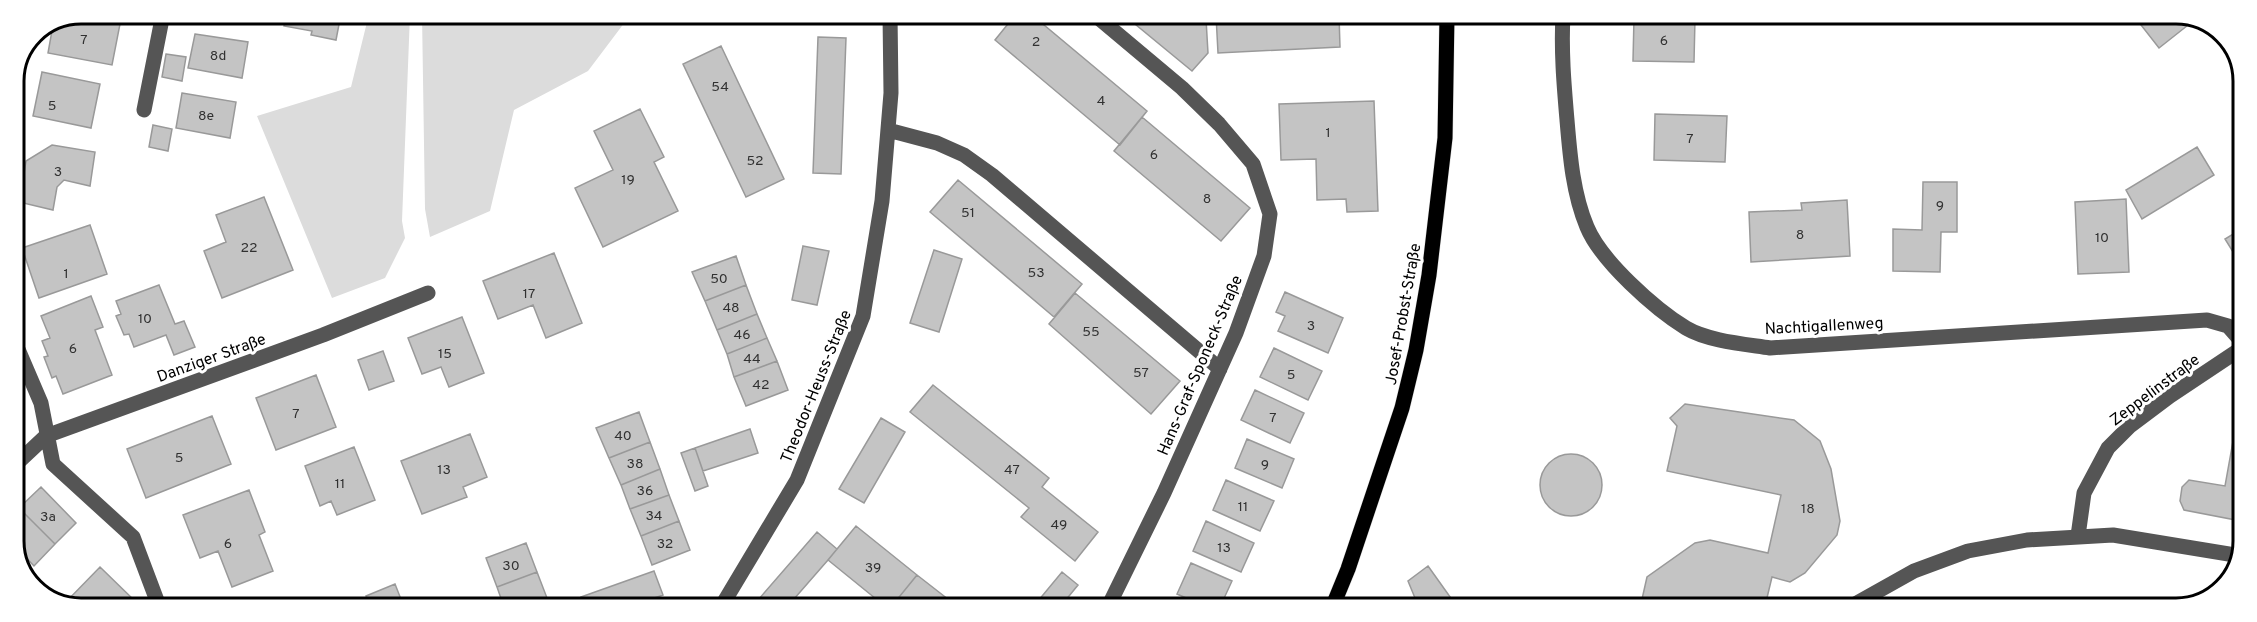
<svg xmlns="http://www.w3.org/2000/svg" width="2257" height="622" font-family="Overpass,sans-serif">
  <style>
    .green { fill: #dcdcdc }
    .building { fill: #c4c4c4; stroke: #999; stroke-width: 1.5 }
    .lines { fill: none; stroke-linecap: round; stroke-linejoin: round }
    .major-casing { stroke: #dbdbdb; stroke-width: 16 }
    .minor { stroke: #555; stroke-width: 15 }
    .major { stroke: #000; stroke-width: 15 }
    .labels { text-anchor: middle; stroke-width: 6; stroke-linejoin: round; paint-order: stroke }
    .number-label { font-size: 14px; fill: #313131 }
    .street-label { font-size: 16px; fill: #000; stroke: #fff }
    .rim { fill: none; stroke: #000; stroke-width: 3 }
  </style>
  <rect width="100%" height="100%" fill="#fff"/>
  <path class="green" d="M 369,14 L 410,14 L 402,221 L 405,238 L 385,278 L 332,298 L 257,116 L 351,87 Z
    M 422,14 L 631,14 L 588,71 L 514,110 L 490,211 L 430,237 L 425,209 Z"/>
  <path class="building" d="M 81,14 L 121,19 L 112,65 L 48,53 L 53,25 Z
    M 172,14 L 195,14 L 194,22 L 172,19 Z
    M 223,14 L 252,14 L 251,19 Z
    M 287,14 L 341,14 L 336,40 L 311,35 L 312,31 L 284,26 Z
    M 1016,14 L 1032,15 L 1147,111 L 1120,145 L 995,40 Z
    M 1124,15 L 1200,15 L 1206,19 L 1208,53 L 1192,71 Z
    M 1216,15 L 1339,15 L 1340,47 L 1218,53 Z
    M 2134,16 L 2193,16 L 2197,18 L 2159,48 Z
    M 1634,18 L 1695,19 L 1694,62 L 1633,61 Z
    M 195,34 L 248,42 L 242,78 L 188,68 Z
    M 818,37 L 846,38 L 841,174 L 813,173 Z
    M 721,46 L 784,179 L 746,197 L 683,64 Z
    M 166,54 L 186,57 L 182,81 L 162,77 Z
    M 42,72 L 100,84 L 91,128 L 33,116 Z
    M 182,93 L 236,102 L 230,138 L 176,128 Z
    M 1374,101 L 1378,211 L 1347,212 L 1346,199 L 1317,200 L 1316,159 L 1281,160 L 1279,104 Z
    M 640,109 L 664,157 L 654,162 L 678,211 L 603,247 L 575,188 L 613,170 L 594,131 Z
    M 1655,114 L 1727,116 L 1725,162 L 1654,160 Z
    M 1142,117 L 1250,208 L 1221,241 L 1114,151 Z
    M 153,125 L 172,129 L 168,151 L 149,147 Z
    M 52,145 L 95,152 L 90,186 L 64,180 L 57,187 L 53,210 L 19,202 L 26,161 Z
    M 2197,147 L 2214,175 L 2142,219 L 2126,190 Z
    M 958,180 L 1082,284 L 1054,317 L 930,212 Z
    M 1923,182 L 1957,182 L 1957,232 L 1941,232 L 1940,272 L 1893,271 L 1893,229 L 1922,230 Z
    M 264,197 L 293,270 L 222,298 L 204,251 L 226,242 L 216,215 Z
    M 2126,199 L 2129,272 L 2078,274 L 2075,202 Z
    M 1847,200 L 1850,256 L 1751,262 L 1749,212 L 1802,210 L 1801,203 Z
    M 90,225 L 107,274 L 39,298 L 22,248 Z
    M 2243,228 L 2243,268 L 2225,239 Z
    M 803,246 L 829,251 L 817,305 L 792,300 Z
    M 934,250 L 962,259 L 939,332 L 910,323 Z
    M 554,253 L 582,323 L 546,338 L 533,305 L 498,319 L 483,281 Z
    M 736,256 L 746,285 L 705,301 L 692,272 Z
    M 159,285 L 175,324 L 184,321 L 195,347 L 174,355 L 166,335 L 134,347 L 129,334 L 124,335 L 116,316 L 121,314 L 116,301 Z
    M 746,285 L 757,314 L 717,330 L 705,301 Z
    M 1285,292 L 1343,318 L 1328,353 L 1278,331 L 1285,316 L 1276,312 Z
    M 1075,293 L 1180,381 L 1151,414 L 1049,324 Z
    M 91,296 L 103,327 L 95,330 L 112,375 L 63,394 L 56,376 L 52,378 L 44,357 L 48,356 L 42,341 L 50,338 L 41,316 Z
    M 757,314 L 767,338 L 727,354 L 717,330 Z
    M 462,317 L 484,373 L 449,387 L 441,367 L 422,374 L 408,338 Z
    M 767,338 L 777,361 L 734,377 L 727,354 Z
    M 1274,348 L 1322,371 L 1308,400 L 1260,377 Z
    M 383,351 L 394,381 L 369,390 L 358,360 Z
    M 777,361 L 788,390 L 746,406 L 734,377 Z
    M 316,375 L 336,427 L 276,450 L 256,398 Z
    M 933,385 L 1049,478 L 1042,487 L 1098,532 L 1075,561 L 1021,517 L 1029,508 L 910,412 Z
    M 1255,390 L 1304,413 L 1290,443 L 1241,420 Z
    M 1685,404 L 1794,420 L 1820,441 L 1831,469 L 1840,521 L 1837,535 L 1805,573 L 1790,582 L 1772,577 L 1766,602 L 1755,608 L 1640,608 L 1647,577 L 1695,543 L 1710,540 L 1768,553 L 1781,495 L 1667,471 L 1677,426 L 1670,418 Z
    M 639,412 L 650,442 L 609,458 L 596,428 Z
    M 212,416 L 231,464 L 146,498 L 127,449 Z
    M 881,418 L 905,432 L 864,503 L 839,489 Z
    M 750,429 L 758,453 L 703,471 L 695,448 Z
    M 2235,430 L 2242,431 L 2241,521 L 2184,510 L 2180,501 L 2182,487 L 2189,480 L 2225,486 Z
    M 470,434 L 487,477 L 463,487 L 467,497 L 422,514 L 401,461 Z
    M 1247,439 L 1294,459 L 1282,488 L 1235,468 Z
    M 650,442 L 660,469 L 621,485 L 609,458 Z
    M 354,447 L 375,500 L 337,515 L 331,501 L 320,506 L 305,466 Z
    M 695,448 L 708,486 L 695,491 L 681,453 Z
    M1540 485a31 31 0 1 1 62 0a31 31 0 1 1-62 0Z
    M 660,469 L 669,495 L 630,509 L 621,485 Z
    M 1226,480 L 1274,501 L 1260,531 L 1213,510 Z
    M 41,487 L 76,523 L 55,544 L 19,508 Z
    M 249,490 L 265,532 L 259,535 L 273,571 L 232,587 L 218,551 L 200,558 L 183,515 Z
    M 669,495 L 679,521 L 641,536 L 630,509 Z
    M 19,508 L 55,544 L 34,566 L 14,545 L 14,514 Z
    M 679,521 L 690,550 L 652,565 L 641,536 Z
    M 1206,521 L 1254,543 L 1241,572 L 1193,551 Z
    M 856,526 L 917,575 L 891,607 L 886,607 L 828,560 Z
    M 817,532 L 837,549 L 828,560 L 787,607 L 752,607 Z
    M 526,543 L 537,572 L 497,587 L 486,558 Z
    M 1191,563 L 1232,581 L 1220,607 L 1207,607 L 1177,594 Z
    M 1428,566 L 1458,608 L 1404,608 L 1415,598 L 1408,581 Z
    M 100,567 L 138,604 L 136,606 L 63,605 Z
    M 654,571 L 663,595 L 629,607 L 585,607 L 581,597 Z
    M 537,572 L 547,598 L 524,607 L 504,607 L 497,587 Z
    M 1062,572 L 1078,585 L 1060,607 L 1033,607 Z
    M 917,575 L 958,607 L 891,607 Z
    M 395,584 L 404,607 L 370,607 L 366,596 Z
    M 547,598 L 550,607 L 524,607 Z
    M 1187,598 L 1207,607 L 1183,607 Z"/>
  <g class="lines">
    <defs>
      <path id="major" d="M 1332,608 L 1348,569 L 1402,408 L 1416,350 L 1429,275 L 1445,138 L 1447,15"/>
    </defs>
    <use href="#major" class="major-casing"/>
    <path class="minor" d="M 1095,15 L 1182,88 L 1219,124 L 1253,164 L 1270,214 L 1264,256 L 1236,333 L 1164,493 L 1108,607
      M 1563,15 C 1561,51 1564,85 1567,120 C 1570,156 1573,194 1587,227 C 1601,261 1655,309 1686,328 C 1708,341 1744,344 1770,348 L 2207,320 L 2228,326 L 2242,342
      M 144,110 L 163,14
      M 888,130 L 937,143 L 964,155 L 992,175 L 1220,369
      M 14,340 L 41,403 L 53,464 L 133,537 L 159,606
      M 14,466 L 46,436 L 323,335 L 428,293
      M 2078,536 L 2084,493 L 2108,448 L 2130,426 L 2170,396 L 2242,348
      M 721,607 L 797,480 L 863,316 L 882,201 L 891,93 L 890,14
      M 1848,608 L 1914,571 L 1968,551 L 2027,540 L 2113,535 L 2241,556"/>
    <use href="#major" class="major"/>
  </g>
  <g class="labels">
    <g class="number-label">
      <text x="84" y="44">7</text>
      <text x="1664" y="45">6</text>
      <text x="1036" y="46">2</text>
      <text x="218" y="60">8d</text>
      <text x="720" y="91">54</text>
      <text x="1101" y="105">4</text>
      <text x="52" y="110">5</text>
      <text x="206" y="120">8e</text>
      <text x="1328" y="137">1</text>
      <text x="1690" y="143">7</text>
      <text x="1154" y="159">6</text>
      <text x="755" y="165">52</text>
      <text x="58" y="176">3</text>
      <text x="628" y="184">19</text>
      <text x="1207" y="203">8</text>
      <text x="1940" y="210">9</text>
      <text x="968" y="217">51</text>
      <text x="1800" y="239">8</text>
      <text x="2102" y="242">10</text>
      <text x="249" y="252">22</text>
      <text x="1036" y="277">53</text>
      <text x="66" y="278">1</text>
      <text x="719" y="283">50</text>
      <text x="529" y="298">17</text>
      <text x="731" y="312">48</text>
      <text x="145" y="323">10</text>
      <text x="1311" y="330">3</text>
      <text x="1091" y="336">55</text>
      <text x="742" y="339">46</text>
      <text x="73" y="353">6</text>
      <text x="445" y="358">15</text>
      <text x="752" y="363">44</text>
      <text x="1141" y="377">57</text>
      <text x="1291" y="379">5</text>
      <text x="761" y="389">42</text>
      <text x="296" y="418">7</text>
      <text x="1273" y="422">7</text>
      <text x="623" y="440">40</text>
      <text x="179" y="462">5</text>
      <text x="635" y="468">38</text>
      <text x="1265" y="469">9</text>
      <text x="444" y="474">13</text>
      <text x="1012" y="474">47</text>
      <text x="340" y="488">11</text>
      <text x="645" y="495">36</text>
      <text x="1243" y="511">11</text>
      <text x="1808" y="513">18</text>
      <text x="654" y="520">34</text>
      <text x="48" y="521">3a</text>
      <text x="1059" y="529">49</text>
      <text x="228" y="548">6</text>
      <text x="665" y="548">32</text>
      <text x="1224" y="552">13</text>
      <text x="511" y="570">30</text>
      <text x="873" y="572">39</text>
    </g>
    <g class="street-label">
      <text transform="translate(1402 314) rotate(-80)" y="6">Josef-Probst-Straße</text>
      <text transform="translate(1824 325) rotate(-3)" y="6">Nachtigallenweg</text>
      <text transform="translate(211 357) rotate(-20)" y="6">Danziger Straße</text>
      <text transform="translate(1199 365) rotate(-67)" y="6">Hans-Graf-Sponeck-Straße</text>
      <text transform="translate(815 386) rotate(-68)" y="6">Theodor-Heuss-Straße</text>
      <text transform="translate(2154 389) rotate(-37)" y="6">Zeppelinstraße</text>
    </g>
  </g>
  <path d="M0 0H2257V622H0ZM81 24H2176A57 57 0 0 1 2233 81V541A57 57 0 0 1 2176 598H81A57 57 0 0 1 24 541V81A57 57 0 0 1 81 24Z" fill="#fff" fill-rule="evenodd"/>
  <path class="rim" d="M81 24H2176A57 57 0 0 1 2233 81V541A57 57 0 0 1 2176 598H81A57 57 0 0 1 24 541V81A57 57 0 0 1 81 24Z"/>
</svg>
